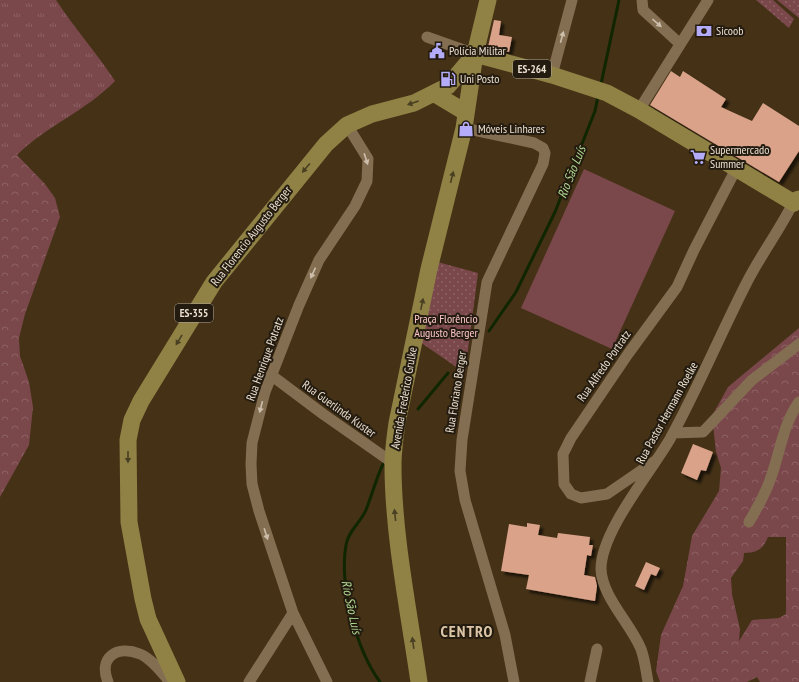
<svg xmlns="http://www.w3.org/2000/svg" width="799" height="682" font-family="'PT Sans Narrow',sans-serif">
  <style>
    .grass { fill: url(#grass-tufts) }
    .forest { fill: url(#forest-crowns); fill-rule: evenodd }
    .park { fill: url(#park-dots) }
    .garden { fill: #7a484b }
    .lines { fill: none; stroke-linecap: round; stroke-linejoin: round }
    .stream { stroke: #102600; stroke-width: 3 }
    .building { fill: #d9a289; filter: url(#shadow) }
    .street { stroke: #846e52; stroke-width: 11 }
    .primary { stroke: #8f8244; stroke-width: 17 }
    .oneway { fill: #ccbeaa }
    .oneway2 { fill: #493f22 }
    .labels { text-anchor: middle; stroke-width: 4; stroke-linejoin: round; paint-order: stroke }
    .shield { fill: #231b0f; stroke: #afa596; stroke-width: 1 }
    .shield-label { font-size: 11px; font-weight: bold; fill: #ebe0d0 }
    .poi-label { font-size: 12px; fill: #ebe0d0; stroke: #231b0f; text-anchor: start }
    .street-label { font-size: 12px; fill: #ebe0d0; stroke: #231b0f }
    .park-label { font-size: 12px; fill: #fdc6c8; stroke: #231b0f }
    .water-label { font-size: 13px; font-style: italic; fill: #b1da94; stroke: #231b0f }
    .district-label { font-size: 16px; font-weight: bold; letter-spacing: 1px; fill: #ddc6a7; stroke: #231b0f }
  </style>
  <defs>
    <pattern id="grass-tufts" width="24" height="20" patternUnits="userSpaceOnUse"><rect width="24" height="20" fill="#7a484b"/><path d="M3 7l-1-3M5 7V3M7 7l1-3M15 17l-1-3M17 17v-4M19 17l1-3" fill="none" stroke="#8d6264"/></pattern>
    <pattern id="forest-crowns" width="20" height="18" patternUnits="userSpaceOnUse"><rect width="20" height="18" fill="#7a484b"/><path d="M2 6a3 3 0 1 1 6 0M12 15a3 3 0 1 1 6 0" fill="none" stroke="#8d6264"/></pattern>
    <pattern id="park-dots" width="8" height="8" patternUnits="userSpaceOnUse"><rect width="8" height="8" fill="#7a484b"/><path d="M2 2h.1M6 6h.1" fill="none" stroke="#8d6264" stroke-width="1.8" stroke-linecap="round"/></pattern>
    <filter id="shadow"><feDropShadow dx="3.5" dy="3.5" stdDeviation="1" flood-color="#0009"/></filter>
  </defs>
  <rect width="100%" height="100%" fill="#443116"/>
  <path class="grass" d="M 0,0 L 56,0 C 74,28 97,53 115,81 C 86,111 46,126 17,155 L 0,154 Z"/>
  <path class="forest" d="M 2,153 L 17,155 L 45,184 L 55,198 L 60,217 L 25,314 L 19,338 L 20,356 L 29,382 L 33,407 L 29,445 L 0,497 L 0,154 Z
    M 799,328 L 799,682 L 760,682 L 757,677 L 747,682 L 660,682 L 656,671 L 661,635 L 683,586 L 692,536 L 719,491 L 721,468 L 716,452 L 712,416 L 728,387 ZM 768,537 L 786,537 L 786,614 L 779,618 L 752,620 L 739,641 L 740,629 L 732,594 L 731,578 L 743,561 L 744,553 C 757,553 763,549 768,537 Z"/>
  <path class="park" d="M 756,0 L 773,0 L 794,19 L 789,28 Z
    M 777,0 L 799,0 L 799,18 Z
    M 434,261 L 478,273 L 465,373 L 417,340 Z"/>
  <path class="garden" d="M 584,169 L 675,211 L 612,349 L 521,308 Z"/>
  <g class="lines">
    <path class="stream" d="M 601,84 L 619,0
      M 489,331 L 516,292 L 555,212 L 595,111 L 598,96
      M 418,409 L 448,373
      M 380,682 C 356,649 339,585 346,545 C 348,531 361,522 366,510 C 372,495 376,479 383,464"/>
  </g>
  <path class="building" d="M 494,20 L 501,21 L 499,35 L 512,37 L 509,52 L 488,47 Z
    M 671,71 L 680,77 L 683,71 L 726,99 L 721,107 L 752,121 L 763,103 L 799,126 L 799,151 L 779,182 L 650,105 Z
    M 693,444 L 713,452 L 706,471 L 701,470 L 697,480 L 681,473 Z
    M 527,523 L 540,525 L 538,535 L 557,538 L 558,533 L 590,537 L 589,545 L 593,545 L 591,556 L 587,555 L 584,575 L 595,577 L 597,586 L 595,601 L 526,589 L 529,575 L 501,571 L 509,524 L 527,527 Z
    M 646,562 L 660,568 L 656,576 L 651,574 L 644,590 L 635,586 Z"/>
  <g class="lines">
    <path class="street" d="M 642,0 L 643,10 L 679,43
      M 427,37 L 475,54
      M 552,75 L 572,0
      M 639,110 L 708,0
      M 464,128 L 534,143 L 543,148 L 545,153 L 543,164 L 487,282 L 462,440 L 460,471 L 465,500 L 505,635 L 514,682
      M 271,375 L 323,414 L 393,463
      M 673,433 L 703,432 L 752,380 L 799,344
      M 655,461 L 607,494 L 581,498 L 571,494 L 564,484 L 563,454 L 571,438 L 628,354 L 677,287 L 694,250 L 736,169
      M 749,522 C 757,508 765,495 770,480 C 780,454 782,426 799,402
      M 108,682 C 98,657 117,645 140,654 C 152,659 161,672 170,682
      M 249,682 L 293,613
      M 327,682 L 293,613 L 259,511 L 252,484 L 251,464 L 252,443 L 265,392 L 299,305 L 319,260 L 355,206 L 367,181 L 368,159 L 347,125
      M 590,682 L 597,649
      M 648,682 C 646,671 645,660 641,649 C 631,624 602,597 601,569 C 601,531 651,472 670,439 C 698,388 720,335 746,284 C 761,254 782,227 796,197"/>
    <path class="primary" d="M 475,54 L 552,75 L 607,93 L 639,110 L 794,203 L 799,199
      M 435,94 L 465,112
      M 177,682 L 148,619 L 143,599 L 129,522 L 128,440 L 132,420 L 141,401 L 214,282 L 326,144 L 347,125 L 372,114 L 414,103 L 448,86 L 475,54
      M 419,682 C 409,612 393,535 393,465 C 393,451 395,437 397,423 L 429,269 L 464,128 L 475,54 L 488,0"/>
  </g>
  <defs><path id="oneway-solid" d="M-6-.8H1V-3.2L6.5 0L1 3.2V.8H-6Z"/></defs>
  <g class="oneway">
    <use href="#oneway-solid" transform="translate(657 23) rotate(41)"/>
    <use href="#oneway-solid" transform="translate(562 37) rotate(-75)"/>
    <use href="#oneway-solid" transform="translate(366 159) rotate(72)"/>
    <use href="#oneway-solid" transform="translate(313 273) rotate(115)"/>
    <use href="#oneway-solid" transform="translate(261 407) rotate(104)"/>
    <use href="#oneway-solid" transform="translate(266 534) rotate(72)"/>
  </g>
  <g class="oneway2">
    <use href="#oneway-solid" transform="translate(413 103) rotate(161)"/>
    <use href="#oneway-solid" transform="translate(306 168) rotate(130)"/>
    <use href="#oneway-solid" transform="translate(452 177) rotate(-76)"/>
    <use href="#oneway-solid" transform="translate(422 304) rotate(-78)"/>
    <use href="#oneway-solid" transform="translate(179 340) rotate(121)"/>
    <use href="#oneway-solid" transform="translate(128 457) rotate(90)"/>
    <use href="#oneway-solid" transform="translate(395 515) rotate(-96)"/>
    <use href="#oneway-solid" transform="translate(413 643) rotate(-98)"/>
  </g>
  <defs>
    <symbol id="bank-bare" viewBox="-9 -9 18 18"><path d="M-6-4H6V4H-6ZM0-2.3a2.3 2.3 0 1 0 0 4.6a2.3 2.3 0 1 0 0-4.6Z" fill="#b4acf9" stroke="#231b0f" stroke-width="2.5" paint-order="stroke"/></symbol>
    <symbol id="civic-bare" viewBox="-9 -9 18 18"><path d="M-.6-6.5H3V-4.5H.6V-3L4-1V1h2V6H-6V1h2V-1L-.6-3ZM-1.2 2.5V6h2.4V2.5Z" fill="#b4acf9" stroke="#231b0f" stroke-width="2.5" paint-order="stroke"/></symbol>
    <symbol id="fuel-bare" viewBox="-9 -9 18 18"><path d="M-5.5-6h7V0h2V4h1.3V-2.5L3-4.5l.8-.8L6-3V5H2.5V1h-1V6h-7ZM-4.2-4.7v3.2H.2V-4.7Z" fill="#b4acf9" stroke="#231b0f" stroke-width="2.5" paint-order="stroke"/></symbol>
    <symbol id="shop-bare" viewBox="-9 -9 18 18"><path d="M-5-2.5h2.3a2.7 3.5 0 0 1 5.4 0H5L5.5 6h-11ZM-1.5-2.5h3a1.5 2.3 0 0 0-3 0Z" fill="#b4acf9" stroke="#231b0f" stroke-width="2.5" paint-order="stroke"/></symbol>
    <symbol id="supermarket-bare" viewBox="-9 -9 18 18"><path d="M-6-5.5h2.5l.6 2H6L4.5 2H-2.5L-4.4-4H-6ZM-1.5 3.2a1.3 1.3 0 1 0 .1 0ZM3 3.2a1.3 1.3 0 1 0 .1 0Z" fill="#b4acf9" stroke="#231b0f" stroke-width="2.5" paint-order="stroke"/></symbol>
  </defs>
  <g fill-rule="evenodd">
    <use href="#bank-bare" x="693" y="20" width="22" height="22"/>
    <use href="#civic-bare" x="426" y="40" width="22" height="22"/>
    <use href="#fuel-bare" x="437" y="68" width="22" height="22"/>
    <use href="#shop-bare" x="455" y="118" width="22" height="22"/>
    <use href="#supermarket-bare" x="687" y="146" width="22" height="22"/>
  </g>
  <g class="labels">
    <g class="shield">
      <rect x="513" y="60" width="38" height="18" rx="3"/>
      <rect x="175" y="304" width="38" height="18" rx="3"/>
    </g>
    <g class="shield-label">
      <text x="532" y="73">ES-264</text>
      <text x="194" y="317">ES-355</text>
    </g>
    <g class="poi-label">
      <text x="716" y="35">Sicoob</text>
      <text x="449" y="55">Polícia Militar</text>
      <text x="460" y="83">Uni Posto</text>
      <text x="478" y="133">Móveis Linhares</text>
      <text x="710" y="154">Supermercado<tspan x="710" dy="14">Summer</tspan></text>
    </g>
    <g class="street-label">
      <text transform="translate(251 236) rotate(-52)" y="4">Rua Florencio Augusto Berger</text>
      <text transform="translate(265 359) rotate(-70)" y="4">Rua Henrique Potratz</text>
      <text transform="translate(604 366) rotate(-55)" y="4">Rua Alfredo Portratz</text>
      <text transform="translate(456 392) rotate(-81)" y="4">Rua Floriano Berger</text>
      <text transform="translate(404 398) rotate(-80)" y="4">Avenida Frederico Grulke</text>
      <text transform="translate(339 409) rotate(36)" y="4">Rua Guerlinda Kuster</text>
      <text transform="translate(667 413) rotate(-61)" y="4">Rua Pastor Hermann Roelke</text>
    </g>
    <g class="park-label">
      <text x="446" y="323">Praça Florêncio<tspan x="446" dy="14">Augusto Berger</tspan></text>
    </g>
    <g class="water-label">
      <text transform="translate(571 172) rotate(-68)" y="5">Rio São Luís</text>
      <text transform="translate(352 607) rotate(78)" y="5">Rio São Luís</text>
    </g>
    <g class="district-label">
      <text x="467" y="637">CENTRO</text>
    </g>
  </g>
</svg>
